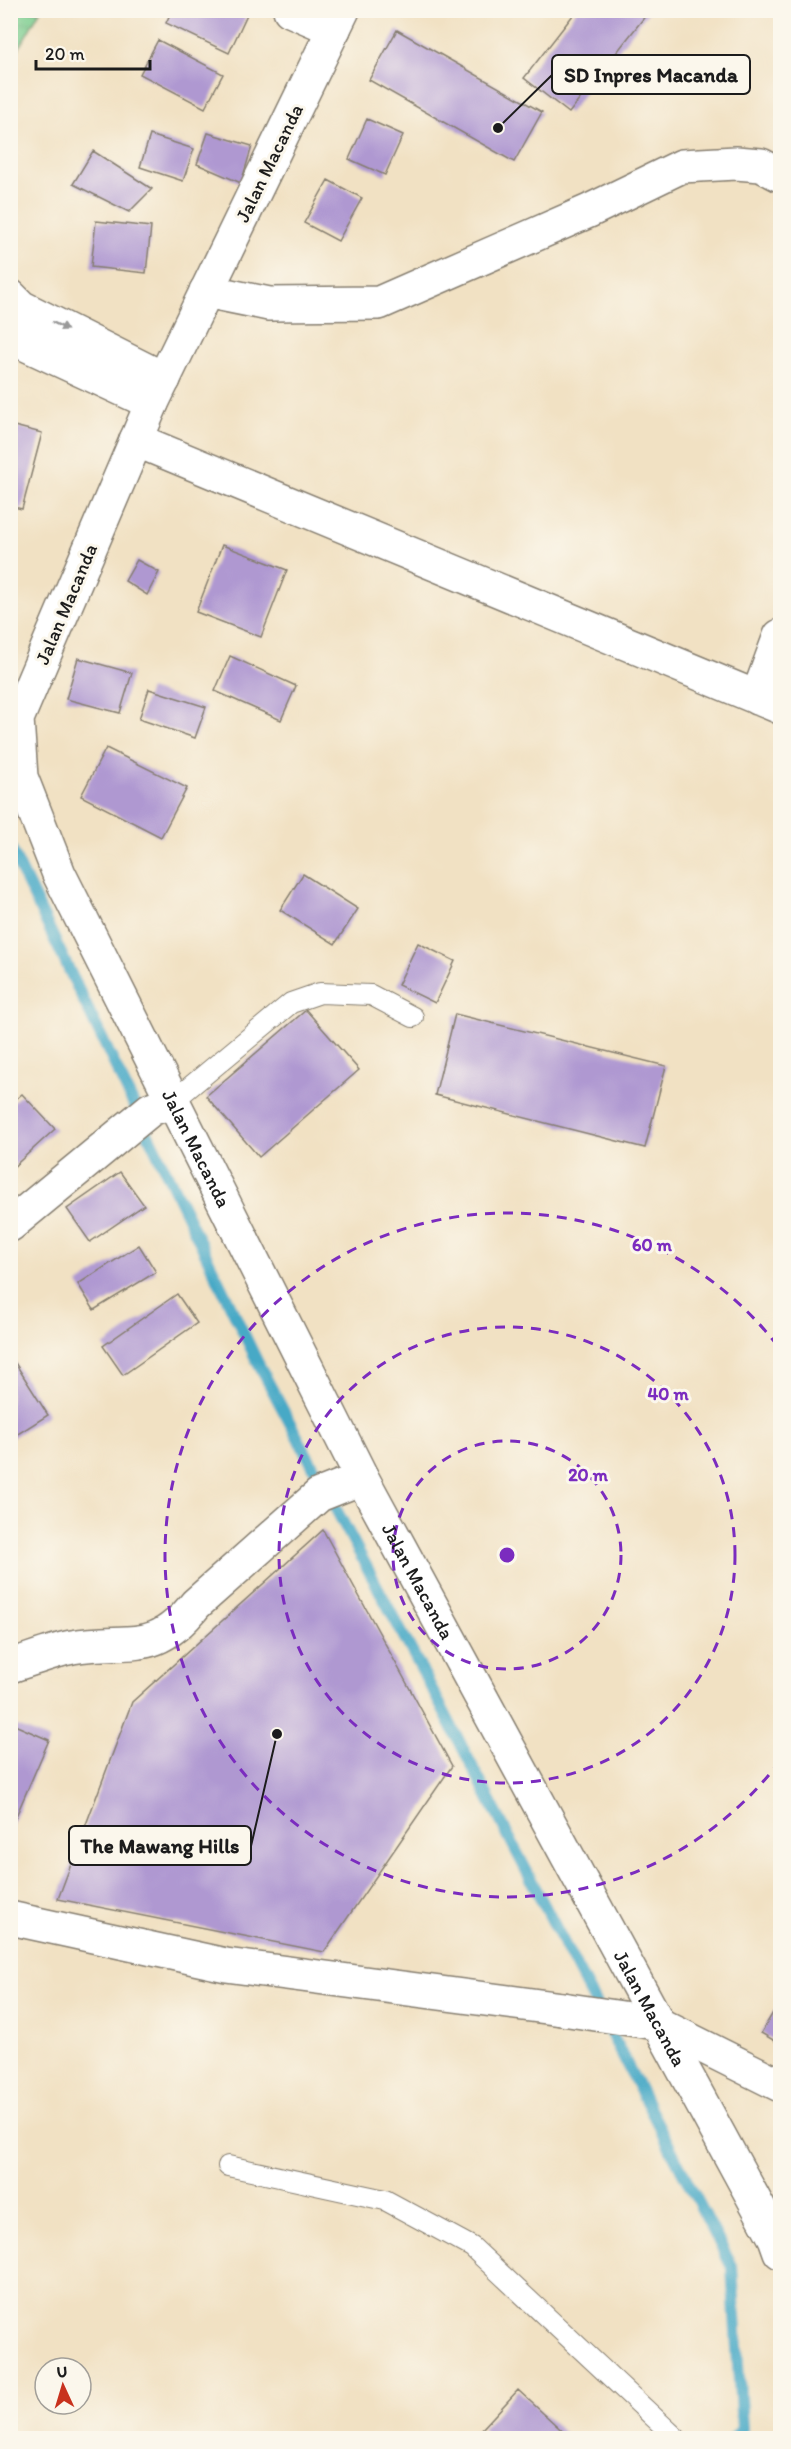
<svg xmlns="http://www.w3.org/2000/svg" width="791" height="2449" font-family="Itim,sans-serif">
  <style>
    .park { fill: url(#park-tufts); stroke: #4c7556; stroke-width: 1.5 }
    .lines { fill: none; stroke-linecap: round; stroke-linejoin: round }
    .stream { stroke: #47a9c6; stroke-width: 12 }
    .building { fill: #af98d1 }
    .lane-casing { stroke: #867e70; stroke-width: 22 }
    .street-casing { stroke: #867e70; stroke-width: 36 }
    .secondary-casing { stroke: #867e70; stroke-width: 36 }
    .lane { stroke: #fff; stroke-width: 20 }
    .street { stroke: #fff; stroke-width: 33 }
    .secondary { stroke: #fff; stroke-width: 33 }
    .oneway { fill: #999 }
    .ring { fill: none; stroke: #7b2cbf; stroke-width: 3; stroke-dasharray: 10 8 }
    .labels { text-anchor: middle; stroke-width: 6; stroke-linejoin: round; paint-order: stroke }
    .street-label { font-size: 20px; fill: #1c1c1c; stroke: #fbf7ec }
    .centre { fill: #7b2cbf; stroke: #fbf7ec; stroke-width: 3 }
    .ring-label { font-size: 18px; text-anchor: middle; font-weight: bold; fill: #7b2cbf; stroke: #fbf7ec; stroke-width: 6; stroke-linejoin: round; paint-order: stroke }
    .leader { fill: none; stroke: #1c1c1c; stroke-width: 2 }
    .callout-dot { fill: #1c1c1c; stroke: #fbf7ec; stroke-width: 2 }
    .callout { fill: #fbf7ec; stroke: #1c1c1c; stroke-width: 2 }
    .callout-label { font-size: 21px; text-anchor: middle; font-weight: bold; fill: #1c1c1c }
  </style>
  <defs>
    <pattern id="park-tufts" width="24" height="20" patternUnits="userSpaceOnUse" patternTransform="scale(1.5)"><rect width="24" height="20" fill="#7dce90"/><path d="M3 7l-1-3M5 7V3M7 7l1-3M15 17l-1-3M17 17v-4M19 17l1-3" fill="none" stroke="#6bb07c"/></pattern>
  </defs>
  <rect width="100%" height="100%" fill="#fbf7ec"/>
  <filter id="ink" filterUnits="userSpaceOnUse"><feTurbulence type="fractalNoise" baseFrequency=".0167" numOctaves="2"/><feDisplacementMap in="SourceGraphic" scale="12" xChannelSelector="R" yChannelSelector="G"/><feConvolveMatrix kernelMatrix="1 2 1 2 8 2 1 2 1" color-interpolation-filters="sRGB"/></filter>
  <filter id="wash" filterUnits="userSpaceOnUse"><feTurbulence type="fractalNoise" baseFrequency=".008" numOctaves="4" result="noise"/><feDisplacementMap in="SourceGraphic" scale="24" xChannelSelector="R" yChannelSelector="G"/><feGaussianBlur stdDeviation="1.35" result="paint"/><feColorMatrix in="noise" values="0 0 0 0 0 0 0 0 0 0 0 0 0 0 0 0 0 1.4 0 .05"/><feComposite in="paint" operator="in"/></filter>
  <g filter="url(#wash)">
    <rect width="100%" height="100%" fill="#f1e1c3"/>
    <path class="park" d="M 11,10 L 40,11 L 11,62 L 10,11 Z"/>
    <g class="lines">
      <path class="stream" d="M 10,847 L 258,1363 L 442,1708 L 732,2267 L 742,2429 L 734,2438"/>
    </g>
    <g id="blocks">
      <path class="building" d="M 172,10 L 249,10 L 229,53 L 166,23 Z
        M 577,10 L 650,10 L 569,113 L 524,78 Z
        M 397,30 L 542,112 L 514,162 L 369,80 Z
        M 158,40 L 223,74 L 205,108 L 140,74 Z
        M 367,119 L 403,135 L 385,175 L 349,159 Z
        M 208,133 L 252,146 L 241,183 L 197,164 Z
        M 150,135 L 194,149 L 183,181 L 140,167 Z
        M 93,151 L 152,189 L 129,212 L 73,184 Z
        M 328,180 L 362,198 L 338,241 L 304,223 Z
        M 96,221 L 151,227 L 146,273 L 91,267 Z
        M 10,425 L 42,433 L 22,509 L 10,506 Z
        M 222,545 L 287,570 L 261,637 L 196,612 Z
        M 137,560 L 159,572 L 147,595 L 125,581 Z
        M 230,656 L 296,686 L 281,720 L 215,691 Z
        M 78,658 L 132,673 L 120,713 L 66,699 Z
        M 149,689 L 206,707 L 195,738 L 139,719 Z
        M 106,748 L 187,788 L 161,837 L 81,796 Z
        M 303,874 L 358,909 L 335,944 L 280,910 Z
        M 418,943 L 455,961 L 435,1003 L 398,985 Z
        M 306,1010 L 359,1070 L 259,1157 L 206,1096 Z
        M 455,1014 L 666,1066 L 645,1148 L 435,1095 Z
        M 22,1094 L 55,1129 L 10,1170 L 10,1104 Z
        M 120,1172 L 144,1205 L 90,1242 L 67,1209 Z
        M 139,1245 L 156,1272 L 94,1310 L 78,1284 Z
        M 177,1294 L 197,1323 L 123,1375 L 103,1346 Z
        M 10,1355 L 48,1415 L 10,1439 Z
        M 323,1530 L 452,1766 L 324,1952 L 58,1899 L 132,1702 Z
        M 10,1723 L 49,1740 L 10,1830 Z
        M 780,2001 L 780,2044 L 761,2033 Z
        M 518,2390 L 570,2438 L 493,2438 L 482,2429 Z"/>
    </g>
  </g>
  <g filter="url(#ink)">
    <use href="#blocks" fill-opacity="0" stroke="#867e70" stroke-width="1.5"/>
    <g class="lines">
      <defs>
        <path id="lane" d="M 173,1101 L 291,1003 L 320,993 L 371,995 L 413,1017
          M 228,2166 L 385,2200 L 472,2247 L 676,2438"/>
        <path id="street" d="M 290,10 L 334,29
          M 206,291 L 269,304 L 379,303 L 589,211 L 682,166 L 736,163 L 761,165 L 780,175
          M 10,296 L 21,307 L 164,379
          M 10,337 L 152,403
          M 136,440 L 780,707
          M 757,698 L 780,636
          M 10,1225 L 151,1109 L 173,1101
          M 10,1666 C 30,1660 52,1651 72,1647 C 130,1637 153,1658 196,1604 L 319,1495 L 362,1478
          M 10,1918 L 226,1965 L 562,2009"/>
        <g id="secondary">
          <path id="s1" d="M 343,10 L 152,403 L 17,719 L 21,777 L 59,874 L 362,1478 L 775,2238 L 780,2252"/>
          <path d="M 562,2009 L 656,2023 L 780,2085"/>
        </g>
      </defs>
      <use href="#lane" class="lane-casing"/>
      <use href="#street" class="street-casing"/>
      <use href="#secondary" class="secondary-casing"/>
      <use href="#lane" class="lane"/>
      <use href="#street" class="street"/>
      <use href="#secondary" class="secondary"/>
    </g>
    <defs><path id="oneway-solid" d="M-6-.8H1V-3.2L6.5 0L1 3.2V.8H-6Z" transform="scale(1.5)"/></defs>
    <use class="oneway" href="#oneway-solid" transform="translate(60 326) rotate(27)"/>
  </g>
  <g class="ring">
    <circle cx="507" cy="1555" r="114"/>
    <circle cx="507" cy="1555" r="228"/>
    <path d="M780 1761A342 342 0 1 1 780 1349"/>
  </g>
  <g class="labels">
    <g class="street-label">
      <text transform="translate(269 163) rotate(-64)" y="7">Jalan Macanda</text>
      <text transform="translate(66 604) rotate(-67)" y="7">Jalan Macanda</text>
      <text dy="7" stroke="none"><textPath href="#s1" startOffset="1250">Jalan Macanda</textPath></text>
      <text dy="7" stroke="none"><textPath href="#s1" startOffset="1736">Jalan Macanda</textPath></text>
      <text dy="7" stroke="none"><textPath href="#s1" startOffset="2222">Jalan Macanda</textPath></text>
    </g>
  </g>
  <circle cx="507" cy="1555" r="9" class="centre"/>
  <g class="ring-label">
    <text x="652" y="1251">60 m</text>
    <text x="668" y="1400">40 m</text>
    <text x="588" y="1481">20 m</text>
  </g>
  <path class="leader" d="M498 128L552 75M277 1734L251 1846"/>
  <g class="callout-dot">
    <circle cx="498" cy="128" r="6"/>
    <circle cx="277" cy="1734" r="6"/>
  </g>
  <g class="callout">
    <rect x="552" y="55" width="198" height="39" rx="6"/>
    <rect x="69" y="1826" width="182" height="39" rx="6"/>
  </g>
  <g class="callout-label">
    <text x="651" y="82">SD Inpres Macanda</text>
    <text x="160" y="1853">The Mawang Hills</text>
  </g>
  <rect width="791" height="2449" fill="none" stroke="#fbf7ec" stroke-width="36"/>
  <g transform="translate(63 2386) rotate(356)"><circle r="28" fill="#fbf7ec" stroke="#a29f99" stroke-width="1.5"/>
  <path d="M0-4.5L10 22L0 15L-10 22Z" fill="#c8321e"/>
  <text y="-9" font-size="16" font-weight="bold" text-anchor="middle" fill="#1c1c1c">U</text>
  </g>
  <path d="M36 60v9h114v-9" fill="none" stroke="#1c1c1c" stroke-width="3"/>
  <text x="45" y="60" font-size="18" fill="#1c1c1c" stroke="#fbf7ec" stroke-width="4.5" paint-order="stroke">20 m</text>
</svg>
